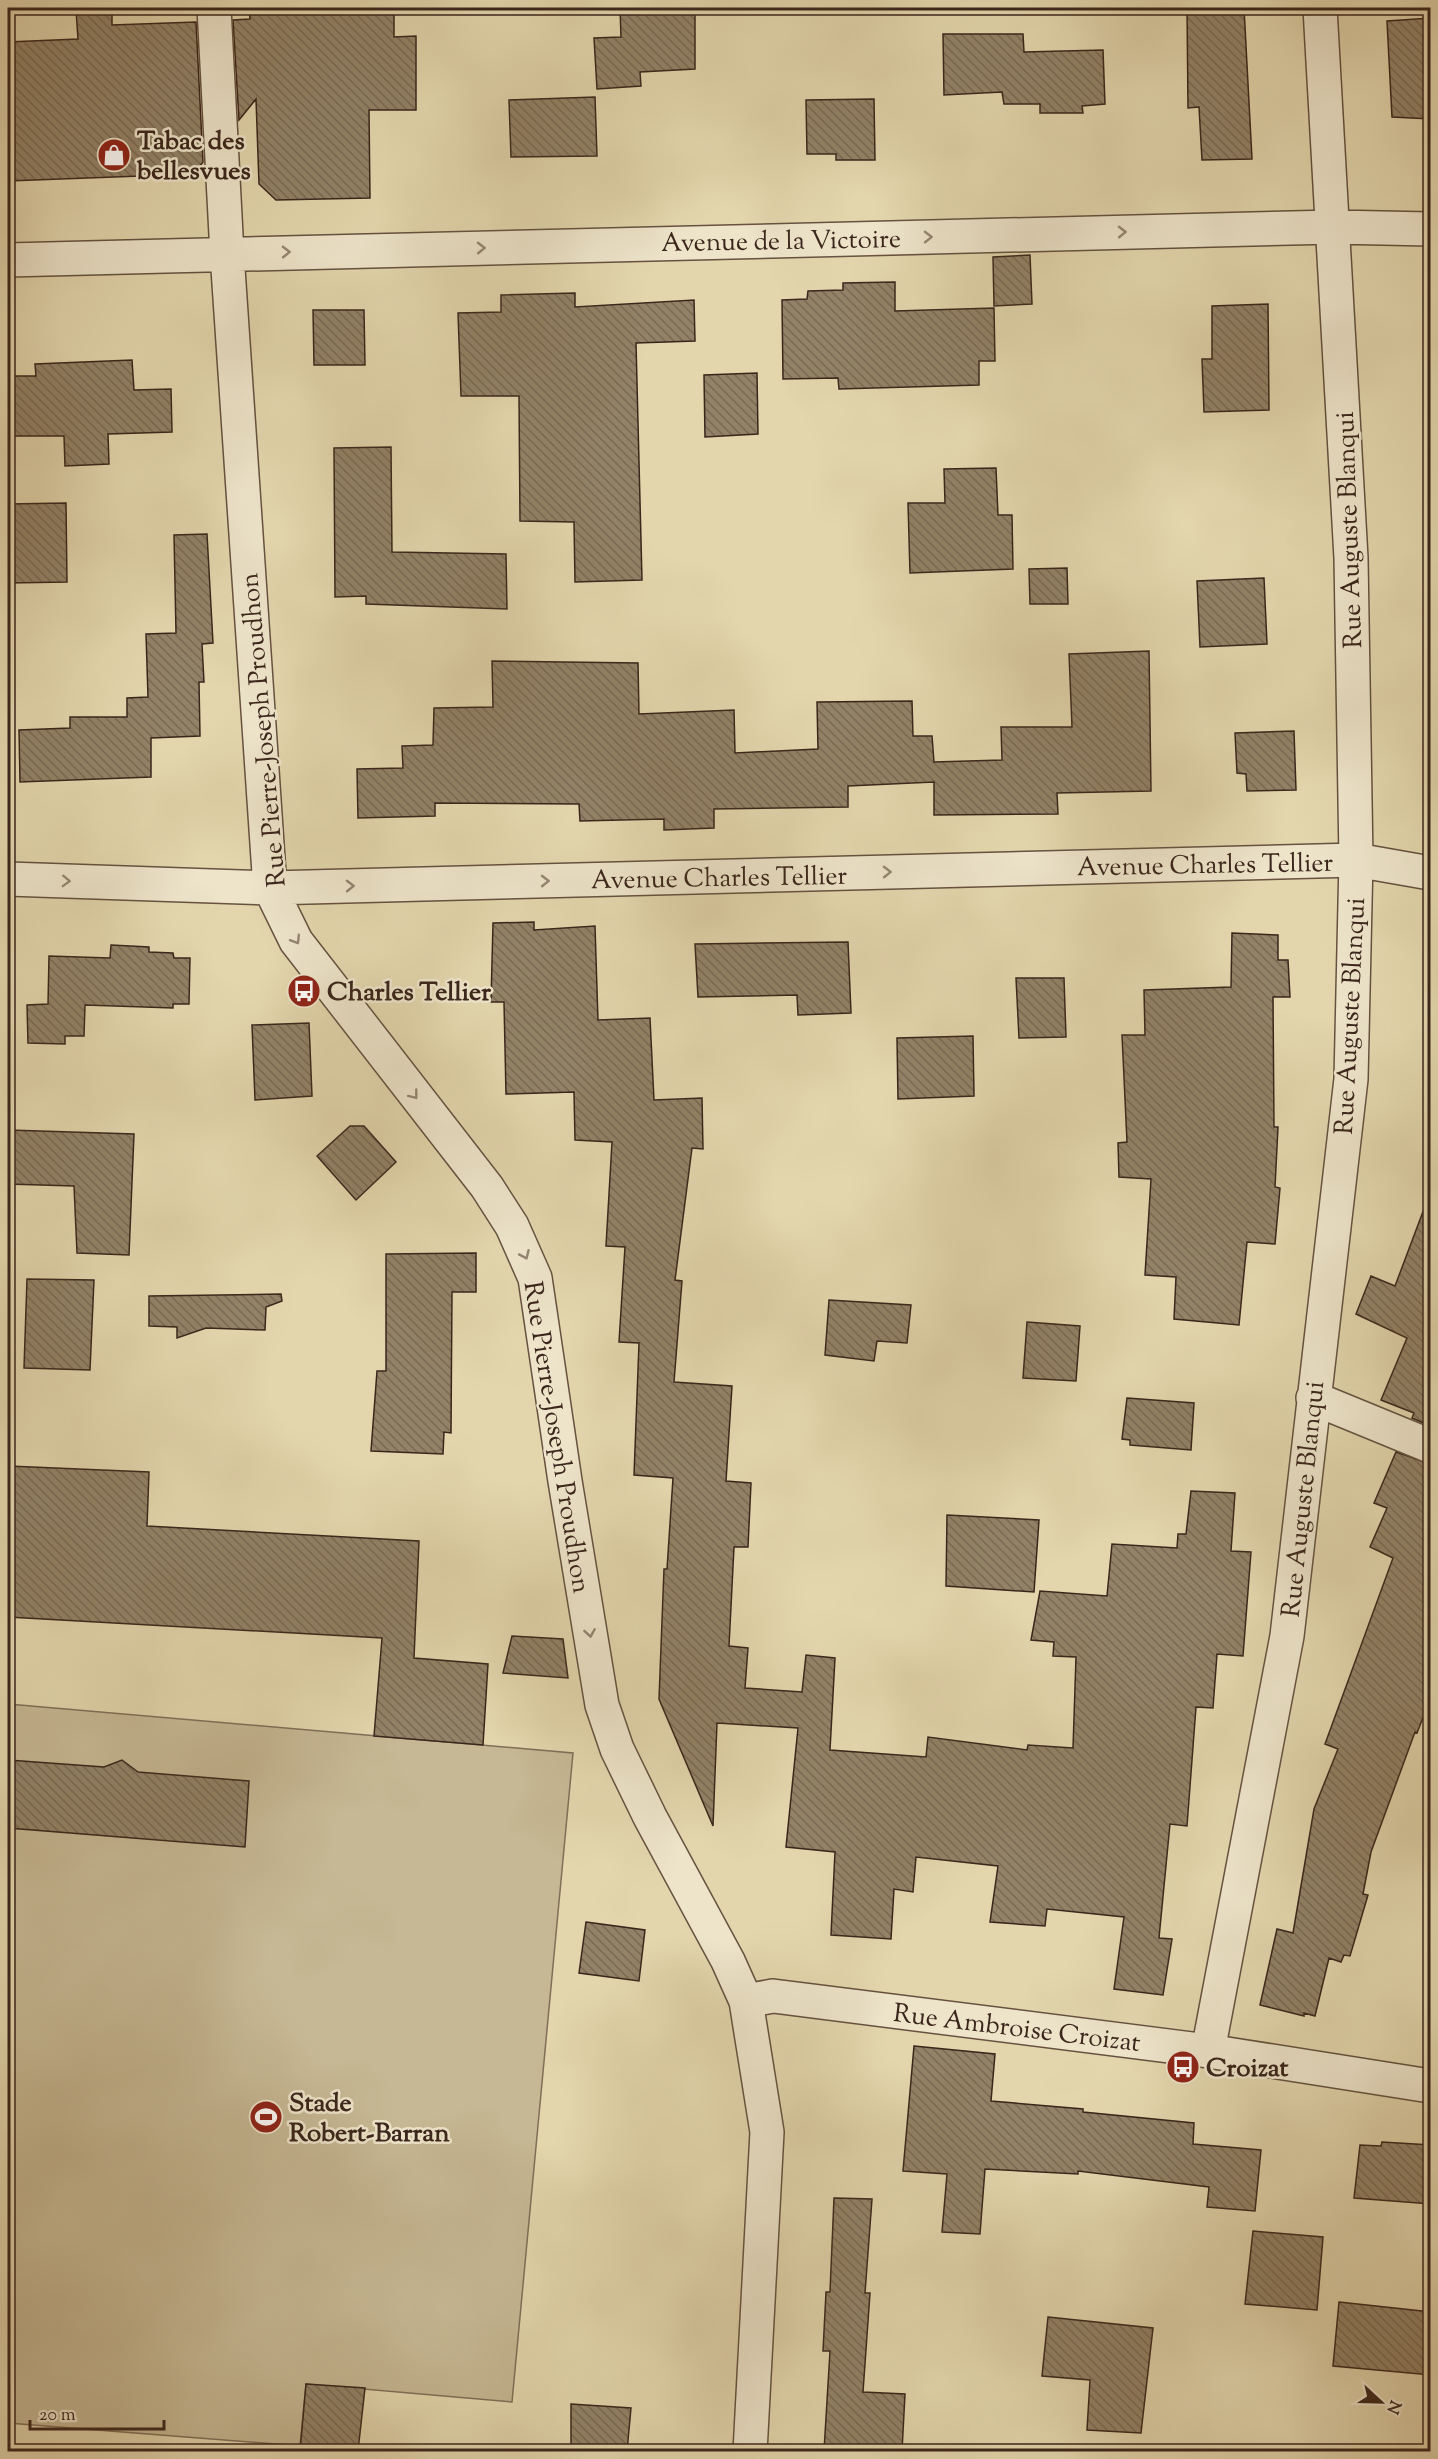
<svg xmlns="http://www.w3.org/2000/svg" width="1438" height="2459" font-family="'Sorts Mill Goudy',serif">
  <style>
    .garden { fill: #c6b894; stroke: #806f58; stroke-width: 1.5 }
    .building { fill: url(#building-back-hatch); stroke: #3b261c; stroke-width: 1.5 }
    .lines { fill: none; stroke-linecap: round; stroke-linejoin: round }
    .minor-casing { stroke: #655240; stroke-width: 36 }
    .minor { stroke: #ede4ca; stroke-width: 33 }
    .oneway { stroke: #948573 }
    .labels { text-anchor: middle; stroke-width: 5; stroke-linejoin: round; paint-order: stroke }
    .poi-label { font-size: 26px; font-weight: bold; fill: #3b261c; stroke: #ede4ca; text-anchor: start }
    .street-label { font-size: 26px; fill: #3b261c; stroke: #ede4ca }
  </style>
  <defs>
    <pattern id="building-back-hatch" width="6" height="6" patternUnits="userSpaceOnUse" patternTransform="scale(1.5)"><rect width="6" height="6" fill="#928267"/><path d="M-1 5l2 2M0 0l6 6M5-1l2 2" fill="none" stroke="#786a54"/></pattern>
  </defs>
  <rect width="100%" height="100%" fill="#e3d6ad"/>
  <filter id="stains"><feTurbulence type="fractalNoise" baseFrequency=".00333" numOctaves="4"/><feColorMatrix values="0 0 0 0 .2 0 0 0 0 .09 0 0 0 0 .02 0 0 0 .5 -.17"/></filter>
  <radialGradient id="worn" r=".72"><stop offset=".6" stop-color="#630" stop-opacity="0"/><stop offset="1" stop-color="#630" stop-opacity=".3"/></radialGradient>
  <path class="garden" d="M 8,1704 L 573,1753 L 512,2402 L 306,2384 L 300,2446 L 8,2423 Z"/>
  <path class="building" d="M 112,8 L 112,25 L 196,22 L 203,162 L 194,174 L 8,181 L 8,42 L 78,39 L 76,10 Z
    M 249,8 L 394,8 L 394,37 L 416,36 L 416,110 L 369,110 L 370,198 L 276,200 L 259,184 L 256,99 L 239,120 L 233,20 L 250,19 Z
    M 620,8 L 695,8 L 695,69 L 640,72 L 641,86 L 597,89 L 594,38 L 621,37 Z
    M 1187,8 L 1244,8 L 1252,159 L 1202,160 L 1199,107 L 1188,108 Z
    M 1431,18 L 1431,119 L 1392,117 L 1387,21 Z
    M 943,34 L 1023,34 L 1024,52 L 1103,50 L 1105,104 L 1082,106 L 1083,113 L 1040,113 L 1040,104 L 1004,104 L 1002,92 L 944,95 Z
    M 595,97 L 597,156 L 511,157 L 509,100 Z
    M 874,99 L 875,160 L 836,160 L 836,154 L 807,154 L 806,100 Z
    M 1030,255 L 1032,304 L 994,306 L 993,257 Z
    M 895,282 L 895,311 L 994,308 L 995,361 L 979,361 L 979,385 L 839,389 L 838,378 L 783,379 L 782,300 L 807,299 L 808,291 L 843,290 L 843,283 Z
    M 575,293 L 575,307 L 694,300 L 695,341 L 636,343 L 642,580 L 575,582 L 574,522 L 520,521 L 519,396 L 461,396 L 458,313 L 501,312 L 501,295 Z
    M 1268,304 L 1269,410 L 1204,412 L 1202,359 L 1212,359 L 1212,306 Z
    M 313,310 L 364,310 L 365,365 L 314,365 Z
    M 132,360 L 134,390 L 171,389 L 172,432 L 108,434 L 109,464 L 65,466 L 64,436 L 11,436 L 9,376 L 36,376 L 35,364 Z
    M 757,373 L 758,434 L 705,437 L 704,375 Z
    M 391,447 L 392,552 L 506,554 L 507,609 L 366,604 L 366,596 L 335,597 L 334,448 Z
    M 996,468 L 998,515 L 1012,515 L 1013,569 L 910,573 L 908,503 L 945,503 L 944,469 Z
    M 66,503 L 67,582 L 8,583 L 8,504 Z
    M 207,534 L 213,643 L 202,644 L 204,682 L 199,682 L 200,736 L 151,738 L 151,777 L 20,782 L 19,730 L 70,728 L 70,717 L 127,717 L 127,698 L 148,697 L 146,634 L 176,633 L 174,535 Z
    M 1067,568 L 1068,604 L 1030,604 L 1029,569 Z
    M 1264,578 L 1267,644 L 1200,647 L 1197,581 Z
    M 1149,651 L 1151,791 L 1057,793 L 1058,814 L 934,815 L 934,782 L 848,786 L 848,807 L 714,809 L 714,828 L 664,830 L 664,819 L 580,821 L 579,804 L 435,803 L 435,816 L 358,818 L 357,769 L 403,768 L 402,746 L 433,745 L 434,708 L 493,707 L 492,661 L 638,663 L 639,714 L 734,710 L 735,753 L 818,749 L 817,702 L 912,701 L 913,736 L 932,736 L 934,762 L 1002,760 L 1001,727 L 1072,727 L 1069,654 Z
    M 1294,731 L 1296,790 L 1247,791 L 1246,774 L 1237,773 L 1235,733 Z
    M 534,922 L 534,930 L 595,926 L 598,1020 L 650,1018 L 654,1100 L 702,1098 L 703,1149 L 692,1148 L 675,1280 L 682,1281 L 674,1382 L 732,1386 L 726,1481 L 751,1483 L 748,1547 L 734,1547 L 729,1646 L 748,1648 L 745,1688 L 802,1692 L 806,1655 L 835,1658 L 830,1750 L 926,1757 L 928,1737 L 1027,1750 L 1028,1745 L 1073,1748 L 1076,1657 L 1053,1656 L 1054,1642 L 1031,1640 L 1040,1591 L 1107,1596 L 1112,1544 L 1177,1548 L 1178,1534 L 1186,1534 L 1191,1491 L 1235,1493 L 1231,1551 L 1251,1552 L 1243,1656 L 1217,1654 L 1213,1708 L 1196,1707 L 1187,1826 L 1170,1824 L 1159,1938 L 1172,1939 L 1163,1995 L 1114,1989 L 1124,1917 L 1047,1909 L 1045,1926 L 990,1922 L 998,1866 L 916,1857 L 913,1892 L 894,1889 L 891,1939 L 831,1935 L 835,1852 L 786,1847 L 798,1728 L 717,1723 L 713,1826 L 659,1699 L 664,1569 L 667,1569 L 673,1478 L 634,1475 L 639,1343 L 619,1342 L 625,1247 L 606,1246 L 612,1142 L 575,1140 L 574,1092 L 506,1094 L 504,1002 L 491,1002 L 493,923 Z
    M 1232,933 L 1278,935 L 1278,960 L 1288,960 L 1290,997 L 1273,997 L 1274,1127 L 1278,1127 L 1275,1187 L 1280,1188 L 1275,1244 L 1247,1242 L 1239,1325 L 1174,1319 L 1176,1277 L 1145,1275 L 1151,1179 L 1119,1177 L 1118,1143 L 1127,1142 L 1122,1035 L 1145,1035 L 1144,990 L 1231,987 Z
    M 848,942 L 851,1013 L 798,1015 L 797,995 L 698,997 L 695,944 Z
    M 111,945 L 149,947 L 149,952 L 173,953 L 174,958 L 190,958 L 189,1004 L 173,1004 L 173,1008 L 85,1005 L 84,1036 L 65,1036 L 65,1044 L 28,1043 L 27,1005 L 48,1004 L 49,956 L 110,958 Z
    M 1016,978 L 1064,978 L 1066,1037 L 1019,1038 Z
    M 309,1023 L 312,1096 L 255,1100 L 252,1025 Z
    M 973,1036 L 974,1096 L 898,1099 L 897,1038 Z
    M 350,1126 L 364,1126 L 396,1162 L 356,1200 L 317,1156 Z
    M 8,1130 L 134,1134 L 129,1255 L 77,1253 L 74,1186 L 8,1184 Z
    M 1427,1201 L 1431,1202 L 1431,1426 L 1412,1418 L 1414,1413 L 1381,1400 L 1407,1338 L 1356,1314 L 1371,1276 L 1395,1286 Z
    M 476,1253 L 476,1292 L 452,1292 L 451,1433 L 444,1432 L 443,1454 L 371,1451 L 377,1371 L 386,1371 L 386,1254 Z
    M 27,1279 L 94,1280 L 90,1370 L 24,1368 Z
    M 281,1294 L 282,1301 L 266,1307 L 265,1330 L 206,1328 L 177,1338 L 177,1327 L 149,1326 L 149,1296 Z
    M 829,1300 L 911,1305 L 907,1343 L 877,1341 L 874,1361 L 825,1355 Z
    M 1027,1322 L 1080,1326 L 1076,1381 L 1023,1378 Z
    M 1127,1398 L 1194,1403 L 1191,1450 L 1130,1445 L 1130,1440 L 1122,1439 Z
    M 1396,1452 L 1431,1464 L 1431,1697 L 1417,1733 L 1415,1732 L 1371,1852 L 1363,1894 L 1368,1895 L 1350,1956 L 1344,1955 L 1341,1962 L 1329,1958 L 1315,2016 L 1304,2013 L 1304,2016 L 1260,2005 L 1277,1929 L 1293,1933 L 1314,1809 L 1338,1749 L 1325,1744 L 1393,1558 L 1370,1547 L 1387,1508 L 1374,1503 Z
    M 8,1466 L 149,1472 L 147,1526 L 419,1541 L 414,1658 L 488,1664 L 483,1745 L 374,1736 L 382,1638 L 8,1617 Z
    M 947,1515 L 1039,1520 L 1034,1592 L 946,1586 Z
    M 512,1636 L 563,1639 L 568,1678 L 503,1673 Z
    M 8,1760 L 104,1767 L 122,1760 L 138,1772 L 249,1781 L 245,1847 L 8,1828 Z
    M 586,1922 L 645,1930 L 639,1981 L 579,1973 Z
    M 914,2046 L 995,2054 L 991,2101 L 1083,2109 L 1083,2112 L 1194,2123 L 1193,2144 L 1261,2150 L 1255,2211 L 1207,2207 L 1209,2187 L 1078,2171 L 1078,2174 L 985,2169 L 980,2234 L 942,2232 L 947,2174 L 903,2171 Z
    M 1382,2142 L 1431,2145 L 1431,2204 L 1354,2198 L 1360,2145 L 1381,2146 Z
    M 834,2198 L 872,2199 L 865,2293 L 870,2293 L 863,2392 L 905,2394 L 902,2451 L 824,2451 L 830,2351 L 823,2351 L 826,2292 L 830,2292 Z
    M 1253,2231 L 1323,2237 L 1317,2310 L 1245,2304 Z
    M 1339,2302 L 1431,2312 L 1431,2375 L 1333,2366 Z
    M 1048,2317 L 1153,2328 L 1141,2433 L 1087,2430 L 1090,2380 L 1042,2376 Z
    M 306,2384 L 365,2388 L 358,2451 L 300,2451 Z
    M 571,2404 L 631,2408 L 627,2451 L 571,2451 Z"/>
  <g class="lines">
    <defs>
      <path id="minor" d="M 214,8 L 227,254 L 270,888 L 296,941 L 487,1187 L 512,1226 L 535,1278 L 565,1481 L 602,1705 L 617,1749 L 650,1817 L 728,1961 L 746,2001 L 767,2132 L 750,2452
        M 8,260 L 1334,227 L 1430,229
        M 8,879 L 270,888 L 1356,860 L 1430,873
        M 1313,1398 L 1430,1446
        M 746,2001 L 773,1996 L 1208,2051 L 1430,2086
        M 1208,2051 L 1287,1636 L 1351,1079 L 1356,860 L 1351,558 L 1320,8"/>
    </defs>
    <use href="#minor" class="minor-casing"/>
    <use href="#minor" class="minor"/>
  </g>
  <defs><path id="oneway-chevron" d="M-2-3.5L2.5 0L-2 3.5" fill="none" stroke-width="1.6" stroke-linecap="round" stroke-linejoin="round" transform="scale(1.5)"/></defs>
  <g class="oneway">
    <use href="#oneway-chevron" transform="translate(1122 232) rotate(-1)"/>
    <use href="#oneway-chevron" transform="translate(928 237) rotate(-1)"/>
    <use href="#oneway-chevron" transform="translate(481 248) rotate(-1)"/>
    <use href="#oneway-chevron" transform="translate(286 252) rotate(-1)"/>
    <use href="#oneway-chevron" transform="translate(887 872) rotate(-1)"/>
    <use href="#oneway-chevron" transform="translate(66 881) rotate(2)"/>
    <use href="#oneway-chevron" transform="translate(545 881) rotate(-1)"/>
    <use href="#oneway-chevron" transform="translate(350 886) rotate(-1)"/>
    <use href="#oneway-chevron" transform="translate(296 940) rotate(58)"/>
    <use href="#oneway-chevron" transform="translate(414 1095) rotate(52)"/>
    <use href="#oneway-chevron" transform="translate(525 1255) rotate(66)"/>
    <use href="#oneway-chevron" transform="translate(590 1633) rotate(81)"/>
  </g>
  <defs>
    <symbol id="shop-disc" viewBox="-11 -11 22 22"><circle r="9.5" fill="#8f2418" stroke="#ede4ca"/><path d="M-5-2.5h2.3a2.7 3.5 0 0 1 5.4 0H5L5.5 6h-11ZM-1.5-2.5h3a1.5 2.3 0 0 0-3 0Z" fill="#fff"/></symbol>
    <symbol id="bus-disc" viewBox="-11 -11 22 22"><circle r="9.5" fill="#8f2418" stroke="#ede4ca"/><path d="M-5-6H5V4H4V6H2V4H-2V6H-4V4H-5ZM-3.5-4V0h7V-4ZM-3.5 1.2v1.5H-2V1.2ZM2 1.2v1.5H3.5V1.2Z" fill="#fff"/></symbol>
    <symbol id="stadium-disc" viewBox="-11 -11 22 22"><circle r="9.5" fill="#8f2418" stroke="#ede4ca"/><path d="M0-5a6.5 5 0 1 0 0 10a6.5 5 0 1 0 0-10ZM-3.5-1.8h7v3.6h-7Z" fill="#fff"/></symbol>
  </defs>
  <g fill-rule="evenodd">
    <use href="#shop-disc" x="95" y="136" width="38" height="38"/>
    <use href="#bus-disc" x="285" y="972" width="38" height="38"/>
    <use href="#bus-disc" x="1164" y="2048" width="38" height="38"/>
    <use href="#stadium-disc" x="247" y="2098" width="38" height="38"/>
  </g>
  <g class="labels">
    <g class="poi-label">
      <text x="137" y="149">Tabac des<tspan x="137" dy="30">bellesvues</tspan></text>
      <text x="327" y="1000">Charles Tellier</text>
      <text x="1206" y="2076">Croizat</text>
      <text x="289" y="2111">Stade<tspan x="289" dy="30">Robert-Barran</tspan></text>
    </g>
    <g class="street-label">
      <text transform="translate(781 240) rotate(-1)" y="9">Avenue de la Victoire</text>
      <text transform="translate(1348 530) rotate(-92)" y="9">Rue Auguste Blanqui</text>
      <text transform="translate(262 730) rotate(-95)" y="9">Rue Pierre-Joseph Proudhon</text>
      <text transform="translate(1205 864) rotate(-1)" y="9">Avenue Charles Tellier</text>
      <text transform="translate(719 877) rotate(-1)" y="9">Avenue Charles Tellier</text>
      <text transform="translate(1349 1016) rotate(-87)" y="9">Rue Auguste Blanqui</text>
      <text transform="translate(558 1437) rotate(81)" y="9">Rue Pierre-Joseph Proudhon</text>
      <text transform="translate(1302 1499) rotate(-84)" y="9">Rue Auguste Blanqui</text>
      <text transform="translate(1017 2027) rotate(7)" y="9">Rue Ambroise Croizat</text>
    </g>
  </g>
  <rect width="1438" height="2459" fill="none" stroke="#e3d6ad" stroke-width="30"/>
  <rect x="9" y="9" width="1420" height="2441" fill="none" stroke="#3b261c" stroke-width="3"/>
  <rect x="15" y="15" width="1408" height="2429" fill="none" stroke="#3b261c" stroke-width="1.5"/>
  <g transform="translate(1381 2402) rotate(112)" stroke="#ede4ca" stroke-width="4.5" paint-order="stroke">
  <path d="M0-4.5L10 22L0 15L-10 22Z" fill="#3b261c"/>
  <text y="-9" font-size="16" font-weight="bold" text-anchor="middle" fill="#3b261c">N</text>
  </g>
  <path d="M30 2420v9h134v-9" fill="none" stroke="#3b261c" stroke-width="3"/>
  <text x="39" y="2420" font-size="18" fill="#3b261c" stroke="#ede4ca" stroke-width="4.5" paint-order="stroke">20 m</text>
  <rect width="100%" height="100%" filter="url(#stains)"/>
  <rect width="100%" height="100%" fill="url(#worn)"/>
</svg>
